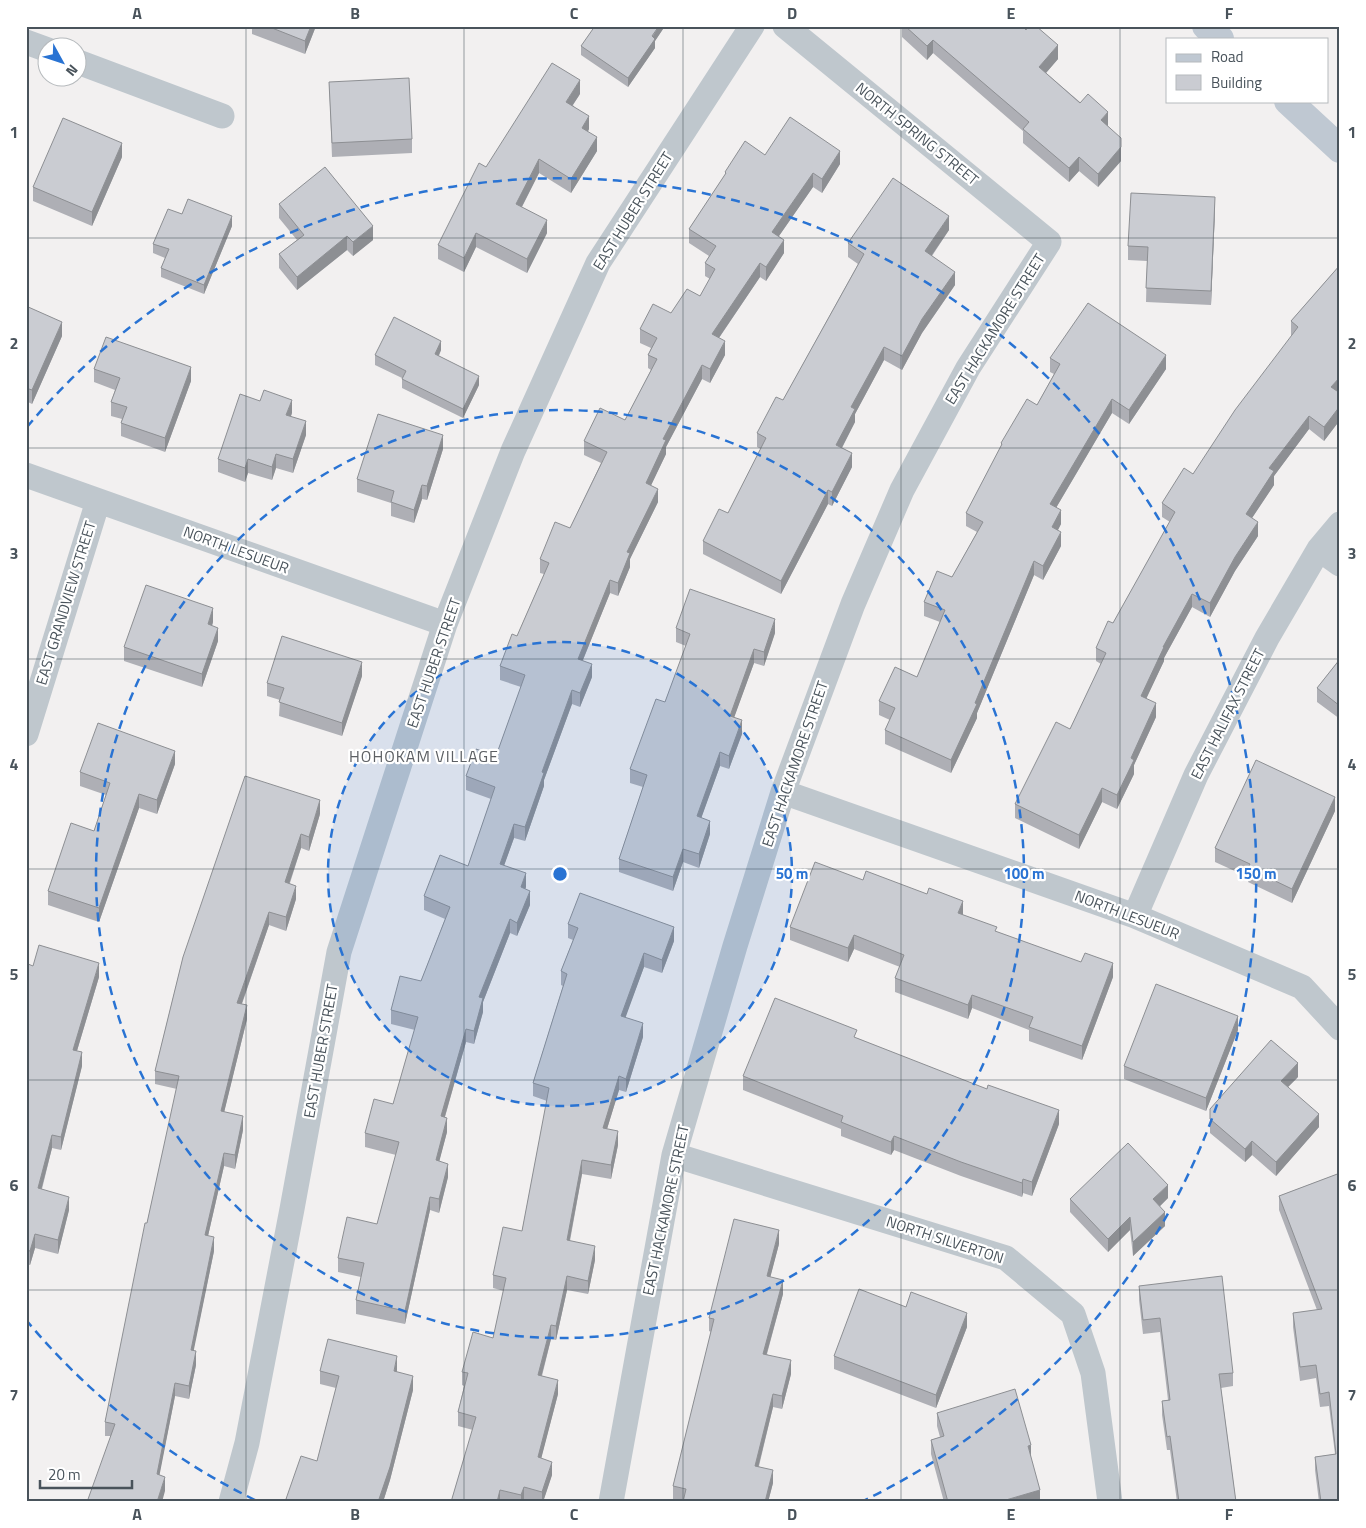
<svg xmlns="http://www.w3.org/2000/svg" width="1366" height="1528" font-family="'Titillium Web',sans-serif">
  <style>
    .lines { fill: none; stroke-linecap: round; stroke-linejoin: round }
    .minor { stroke: #bfc7cd; stroke-width: 25 }
    .secondary { stroke: #bfc8d2; stroke-width: 28 }
    .wall { fill: #aeafb5 }
    .shaded-wall { fill: #8d8f93 }
    .building { fill: #caccd2; stroke: #8d8f93 }
    .grid { fill: none; stroke: #49535b; stroke-width: 1; stroke-opacity: 0.55 }
    .ring { fill: none; stroke: #2973d3; stroke-width: 2.5; stroke-dasharray: 9 6 }
    .labels { text-anchor: middle; stroke-width: 4.5; stroke-linejoin: round; paint-order: stroke }
    .street-label { font-size: 15px; fill: #49535b; stroke: #fff }
    .neighbourhood-label { font-size: 16px; letter-spacing: 1px; fill: #5d6064; stroke: #fff }
    .centre { fill: #2973d3; stroke: #fff; stroke-width: 2.5 }
    .ring-label { font-size: 15px; text-anchor: middle; font-weight: bold; fill: #2973d3; stroke: #fff; stroke-width: 4.5; stroke-linejoin: round; paint-order: stroke }
    .neatline { fill: none; stroke: #49535b; stroke-width: 2 }
    .grid-label { font-size: 16px; text-anchor: middle; font-weight: bold; fill: #49535b }
  </style>
  <rect width="100%" height="100%" fill="#f2f0f0"/>
  <g class="lines">
    <path class="minor" d="M 26,42 L 48,50
      M 78,62 L 222,116
      M 26,475 L 445,624
      M 1319,549 L 1340,564
      M 26,734 L 98,501
      M 783,792 L 1135,916 L 1302,987 L 1340,1028
      M 1135,916 L 1196,775 L 1267,638 L 1319,549 L 1340,524
      M 674,1155 L 1006,1258 L 1073,1314 L 1093,1373 L 1110,1502
      M 231,1502 L 247,1443 L 292,1209 L 339,952 L 445,624 L 513,451 L 598,263 L 752,26
      M 611,1502 L 674,1155 L 735,946 L 783,792 L 853,604 L 902,490 L 968,368 L 1049,242 L 785,26"/>
    <path class="secondary" d="M 1206,26 L 1220,39
      M 1288,101 L 1340,149"/>
  </g>
  <path class="wall" d="M 252,26 L 316,26 L 305,54 L 252,34 Z
    M 663,26 L 663,29 L 655,41 L 655,48 L 628,87 L 581,55 L 581,46 Z
    M 902,26 L 1022,26 L 1058,59 L 1046,73 L 1108,126 L 1121,161 L 1098,187 L 1079,171 L 1069,182 L 1023,143 L 1023,131 L 933,53 L 927,60 L 902,37 Z
    M 329,82 L 412,139 L 412,153 L 332,157 Z
    M 580,94 L 573,105 L 589,129 L 588,132 L 597,151 L 571,193 L 539,173 L 522,207 L 547,233 L 527,273 L 476,247 L 464,272 L 438,259 L 438,245 L 486,167 Z
    M 765,155 L 840,164 L 822,193 L 813,187 L 779,236 L 784,253 L 766,281 L 760,277 L 719,338 L 725,355 L 710,383 L 702,379 L 666,447 L 666,454 L 651,485 L 658,502 L 630,559 L 630,567 L 618,596 L 610,593 L 583,660 L 592,677 L 580,707 L 572,704 L 544,780 L 544,786 L 525,841 L 514,838 L 504,865 L 526,887 L 525,889 L 530,905 L 517,936 L 510,933 L 483,1002 L 483,1012 L 474,1044 L 466,1042 L 445,1117 L 447,1132 L 439,1161 L 448,1177 L 439,1213 L 430,1210 L 405,1324 L 356,1314 L 356,1300 L 361,1277 L 338,1272 L 338,1258 L 377,1224 L 396,1155 L 365,1147 L 365,1133 L 393,1104 L 415,1030 L 391,1024 L 391,1010 L 421,981 L 445,919 L 424,910 L 424,896 L 468,866 L 491,799 L 466,790 L 466,776 L 496,756 L 521,687 L 500,680 L 500,666 L 517,636 L 544,574 L 540,573 L 540,559 L 570,528 L 601,463 L 584,455 L 584,441 L 625,420 L 651,370 L 648,368 L 648,355 L 651,348 L 640,343 L 640,329 L 671,313 L 700,296 L 710,279 L 705,276 L 705,263 L 709,256 L 689,243 L 689,229 L 725,175 L 725,172 Z
    M 122,157 L 92,226 L 33,201 L 33,187 Z
    M 279,204 L 373,240 L 353,256 L 347,250 L 297,290 L 279,268 L 279,254 L 297,240 L 279,218 Z
    M 1215,210 L 1211,305 L 1146,302 L 1147,261 L 1128,260 L 1128,246 Z
    M 182,214 L 232,226 L 204,294 L 161,277 L 161,268 L 165,258 L 153,253 L 153,244 Z
    M 949,230 L 932,256 L 955,285 L 922,333 L 902,370 L 884,360 L 855,414 L 855,422 L 842,448 L 852,467 L 832,506 L 828,504 L 781,594 L 703,554 L 703,541 L 728,513 L 761,449 L 757,447 L 757,433 L 783,400 L 858,264 L 848,257 L 848,243 Z
    M 1340,265 L 1338,392 L 1340,393 L 1340,420 L 1324,441 L 1309,429 L 1274,476 L 1274,485 L 1252,518 L 1258,536 L 1235,571 L 1210,617 L 1192,607 L 1164,658 L 1164,661 L 1146,698 L 1156,717 L 1134,765 L 1134,774 L 1117,809 L 1102,802 L 1079,849 L 1015,818 L 1015,804 L 1070,729 L 1101,664 L 1096,661 L 1096,648 L 1113,623 L 1170,522 L 1162,517 L 1162,503 L 1193,474 L 1292,336 L 1291,335 L 1291,321 Z
    M 26,306 L 62,336 L 32,404 L 26,401 Z
    M 441,350 L 439,356 L 479,385 L 463,418 L 402,388 L 402,378 L 375,365 L 375,355 Z
    M 1050,358 L 1166,369 L 1129,424 L 1112,413 L 1056,508 L 1061,524 L 1058,530 L 1061,546 L 1043,580 L 1034,575 L 977,713 L 977,718 L 951,773 L 885,744 L 885,730 L 890,720 L 879,715 L 879,701 L 917,677 L 940,622 L 924,616 L 924,602 L 952,577 L 977,532 L 966,526 L 966,513 L 1001,446 L 1001,443 L 1037,405 L 1054,374 L 1050,372 Z
    M 94,369 L 191,381 L 165,452 L 121,436 L 121,423 L 122,419 L 111,416 L 111,402 L 115,390 L 94,382 Z
    M 292,413 L 291,416 L 306,435 L 293,473 L 276,468 L 272,480 L 248,473 L 245,482 L 218,472 L 218,459 Z
    M 443,449 L 427,500 L 422,499 L 414,523 L 391,516 L 391,503 L 357,492 L 357,479 Z
    M 213,622 L 212,626 L 218,641 L 202,687 L 124,661 L 124,647 Z
    M 676,628 L 775,633 L 764,666 L 754,663 L 734,717 L 742,734 L 729,769 L 720,766 L 701,818 L 710,834 L 699,868 L 683,862 L 673,891 L 619,872 L 619,859 L 643,787 L 630,783 L 630,769 L 665,702 L 686,646 L 676,642 Z
    M 1340,659 L 1340,719 L 1317,702 L 1317,688 Z
    M 362,676 L 342,736 L 279,716 L 280,700 L 267,696 L 267,683 Z
    M 175,764 L 157,814 L 139,808 L 99,922 L 48,905 L 48,891 L 94,831 L 106,795 L 80,786 L 80,772 Z
    M 1335,811 L 1292,903 L 1248,882 L 1248,877 L 1215,862 L 1215,848 Z
    M 320,814 L 309,851 L 301,848 L 290,883 L 296,899 L 286,931 L 269,925 L 242,1004 L 247,1019 L 224,1112 L 243,1130 L 235,1169 L 224,1166 L 208,1236 L 214,1251 L 193,1351 L 196,1365 L 189,1399 L 175,1396 L 159,1475 L 165,1491 L 110,1436 L 105,1436 L 105,1422 L 147,1223 L 177,1089 L 155,1084 L 155,1071 L 183,957 Z
    M 863,880 L 963,915 L 997,932 L 1113,977 L 1082,1060 L 1029,1041 L 1029,1030 L 972,1008 L 968,1019 L 895,992 L 895,978 L 900,967 L 854,949 L 848,962 L 790,940 L 790,927 Z
    M 568,924 L 674,941 L 662,973 L 644,967 L 625,1017 L 643,1037 L 626,1092 L 619,1090 L 607,1129 L 618,1145 L 611,1179 L 582,1174 L 570,1241 L 595,1260 L 588,1294 L 567,1290 L 556,1340 L 551,1339 L 542,1376 L 558,1394 L 541,1458 L 552,1475 L 543,1502 L 528,1502 L 524,1500 L 523,1502 L 451,1502 L 473,1430 L 458,1426 L 458,1412 L 464,1386 L 462,1385 L 462,1372 L 493,1338 L 504,1291 L 493,1288 L 493,1275 L 522,1231 L 547,1101 L 533,1096 L 533,1083 L 563,986 L 561,985 L 561,971 L 573,940 L 568,938 Z
    M 33,966 L 99,977 L 77,1051 L 82,1066 L 61,1150 L 52,1148 L 42,1189 L 69,1210 L 58,1254 L 35,1248 L 30,1265 L 26,1264 L 26,971 Z
    M 1238,1030 L 1206,1111 L 1124,1079 L 1124,1066 Z
    M 857,1038 L 1059,1124 L 1032,1196 L 1023,1193 L 1022,1197 L 961,1176 L 894,1150 L 891,1155 L 841,1136 L 841,1129 L 743,1090 L 743,1076 Z
    M 1298,1077 L 1288,1087 L 1319,1127 L 1276,1176 L 1252,1155 L 1245,1162 L 1210,1133 L 1210,1109 Z
    M 1340,1173 L 1340,1502 L 1319,1502 L 1315,1470 L 1315,1457 L 1335,1454 L 1329,1406 L 1320,1407 L 1316,1378 L 1300,1381 L 1293,1327 L 1293,1313 L 1317,1310 L 1279,1210 L 1279,1196 Z
    M 1168,1198 L 1160,1206 L 1165,1226 L 1133,1256 L 1130,1230 L 1108,1252 L 1070,1212 L 1070,1199 Z
    M 779,1244 L 770,1277 L 783,1294 L 767,1354 L 791,1374 L 782,1409 L 773,1407 L 759,1466 L 773,1483 L 768,1502 L 680,1502 L 673,1500 L 673,1486 L 711,1332 L 709,1331 L 709,1318 Z
    M 1139,1286 L 1233,1373 L 1233,1386 L 1221,1388 L 1236,1502 L 1177,1502 L 1170,1450 L 1167,1450 L 1162,1415 L 1162,1401 L 1168,1400 L 1160,1332 L 1143,1334 L 1139,1300 Z
    M 906,1307 L 967,1327 L 936,1408 L 834,1369 L 834,1356 Z
    M 397,1370 L 397,1372 L 413,1390 L 390,1480 L 383,1502 L 286,1502 L 286,1499 L 317,1461 L 336,1388 L 320,1384 L 320,1371 Z
    M 937,1413 L 1031,1459 L 1040,1502 L 944,1502 L 931,1454 L 931,1440 L 940,1437 L 937,1426 Z"/>
  <path class="shaded-wall" d="M 311,26 L 316,26 L 305,54 L 305,41 Z
    M 659,26 L 663,26 L 663,29 L 655,41 L 655,48 L 628,87 L 628,78 Z
    M 933,40 L 933,53 L 927,60 L 927,46 Z
    M 1058,45 L 1058,59 L 1039,81 L 1039,67 Z
    M 580,80 L 580,94 L 566,115 L 566,102 Z
    M 1108,112 L 1108,126 L 1101,134 L 1101,120 Z
    M 589,116 L 589,129 L 582,142 L 582,128 Z
    M 597,137 L 597,151 L 571,193 L 571,179 Z
    M 122,143 L 122,157 L 92,226 L 92,212 Z
    M 1121,147 L 1121,161 L 1098,187 L 1098,174 Z
    M 840,151 L 840,164 L 822,193 L 822,179 Z
    M 1079,157 L 1079,171 L 1069,182 L 1069,168 Z
    M 539,159 L 539,173 L 516,218 L 516,204 Z
    M 813,173 L 813,187 L 772,246 L 772,232 Z
    M 1215,197 L 1215,210 L 1211,305 L 1211,291 Z
    M 232,216 L 232,226 L 204,294 L 204,285 Z
    M 949,216 L 949,230 L 925,265 L 925,251 Z
    M 547,220 L 547,233 L 527,273 L 527,259 Z
    M 373,226 L 373,240 L 353,256 L 353,242 Z
    M 476,233 L 476,247 L 464,272 L 464,258 Z
    M 347,236 L 347,250 L 297,290 L 297,277 Z
    M 784,240 L 784,253 L 766,281 L 766,267 Z
    M 760,263 L 760,277 L 712,348 L 712,334 Z
    M 955,272 L 955,285 L 922,333 L 902,370 L 902,356 L 922,319 Z
    M 62,322 L 62,336 L 32,404 L 32,390 Z
    M 441,341 L 441,350 L 435,363 L 435,354 Z
    M 725,341 L 725,355 L 710,383 L 710,369 Z
    M 884,347 L 884,360 L 855,414 L 855,422 L 836,459 L 836,445 L 851,407 Z
    M 1166,355 L 1166,369 L 1129,424 L 1129,410 Z
    M 702,365 L 702,379 L 666,447 L 666,454 L 646,496 L 646,483 L 663,439 Z
    M 191,367 L 191,381 L 165,452 L 165,438 Z
    M 479,376 L 479,385 L 463,418 L 463,409 Z
    M 1340,377 L 1340,391 L 1331,400 L 1331,387 Z
    M 1112,399 L 1112,413 L 1050,518 L 1050,504 Z
    M 292,400 L 292,413 L 286,429 L 286,415 Z
    M 1340,406 L 1340,420 L 1324,441 L 1324,427 Z
    M 1309,416 L 1309,429 L 1274,476 L 1274,485 L 1246,527 L 1246,514 L 1269,468 Z
    M 306,421 L 306,435 L 293,473 L 293,459 Z
    M 443,435 L 443,449 L 427,500 L 427,486 Z
    M 852,453 L 852,467 L 832,506 L 832,492 Z
    M 276,454 L 276,468 L 272,480 L 272,467 Z
    M 248,459 L 248,473 L 245,482 L 245,468 Z
    M 422,485 L 422,499 L 414,523 L 414,510 Z
    M 658,489 L 658,502 L 630,559 L 630,567 L 618,596 L 618,583 L 627,552 Z
    M 828,490 L 828,504 L 781,594 L 781,581 Z
    M 1061,510 L 1061,524 L 1052,541 L 1052,527 Z
    M 1258,522 L 1258,536 L 1235,571 L 1210,617 L 1210,603 L 1235,557 Z
    M 1061,532 L 1061,546 L 1043,580 L 1043,566 Z
    M 1034,561 L 1034,575 L 977,713 L 977,718 L 951,773 L 951,760 Z
    M 610,580 L 610,593 L 578,672 L 578,659 Z
    M 1192,594 L 1192,607 L 1164,658 L 1164,661 L 1141,710 L 1141,696 L 1163,647 Z
    M 213,608 L 213,622 L 208,638 L 208,624 Z
    M 775,619 L 775,633 L 764,666 L 764,652 Z
    M 218,628 L 218,641 L 202,687 L 202,674 Z
    M 754,649 L 754,663 L 730,729 L 730,716 Z
    M 362,662 L 362,676 L 342,736 L 342,723 Z
    M 592,664 L 592,677 L 580,707 L 580,693 Z
    M 572,690 L 572,704 L 544,780 L 544,786 L 525,841 L 525,827 L 542,772 Z
    M 1156,703 L 1156,717 L 1134,765 L 1134,774 L 1117,809 L 1117,795 L 1131,758 Z
    M 742,720 L 742,734 L 729,769 L 729,756 Z
    M 175,751 L 175,764 L 157,814 L 157,800 Z
    M 720,752 L 720,766 L 697,830 L 697,816 Z
    M 1102,788 L 1102,802 L 1079,849 L 1079,835 Z
    M 139,794 L 139,808 L 99,922 L 99,908 Z
    M 1335,797 L 1335,811 L 1292,903 L 1292,889 Z
    M 320,800 L 320,814 L 309,851 L 309,837 Z
    M 710,821 L 710,834 L 699,868 L 699,854 Z
    M 514,824 L 514,838 L 500,877 L 500,864 Z
    M 301,834 L 301,848 L 285,896 L 285,882 Z
    M 683,849 L 683,862 L 673,891 L 673,877 Z
    M 526,873 L 526,887 L 521,901 L 521,887 Z
    M 296,886 L 296,899 L 286,931 L 286,917 Z
    M 530,891 L 530,905 L 517,936 L 517,923 Z
    M 963,901 L 963,915 L 958,913 Z
    M 269,912 L 269,925 L 237,1017 L 237,1003 Z
    M 510,919 L 510,933 L 483,1002 L 483,1012 L 474,1044 L 474,1031 L 479,997 Z
    M 674,927 L 674,941 L 662,973 L 662,960 Z
    M 854,935 L 854,949 L 848,962 L 848,948 Z
    M 644,953 L 644,967 L 621,1030 L 621,1016 Z
    M 99,963 L 99,977 L 73,1064 L 73,1050 Z
    M 1113,963 L 1113,977 L 1082,1060 L 1082,1046 Z
    M 972,995 L 972,1008 L 968,1019 L 968,1005 Z
    M 247,1005 L 247,1019 L 221,1125 L 221,1111 Z
    M 1238,1016 L 1238,1030 L 1206,1111 L 1206,1098 Z
    M 643,1023 L 643,1037 L 626,1092 L 626,1079 Z
    M 466,1029 L 466,1042 L 441,1130 L 441,1116 Z
    M 82,1052 L 82,1066 L 61,1150 L 61,1137 Z
    M 1298,1063 L 1298,1077 L 1281,1094 L 1281,1081 Z
    M 619,1076 L 619,1090 L 603,1142 L 603,1128 Z
    M 1059,1110 L 1059,1124 L 1032,1196 L 1032,1182 Z
    M 1319,1114 L 1319,1127 L 1276,1176 L 1276,1162 Z
    M 243,1116 L 243,1130 L 235,1169 L 235,1155 Z
    M 447,1118 L 447,1132 L 436,1174 L 436,1160 Z
    M 618,1131 L 618,1145 L 611,1179 L 611,1165 Z
    M 52,1135 L 52,1148 L 38,1202 L 38,1188 Z
    M 894,1136 L 894,1150 L 891,1155 L 891,1142 Z
    M 1252,1141 L 1252,1155 L 1245,1162 L 1245,1149 Z
    M 224,1153 L 224,1166 L 205,1249 L 205,1235 Z
    M 582,1160 L 582,1174 L 567,1254 L 567,1240 Z
    M 448,1164 L 448,1177 L 439,1213 L 439,1199 Z
    M 1023,1179 L 1023,1193 L 1022,1197 L 1022,1183 Z
    M 1168,1185 L 1168,1198 L 1153,1213 L 1153,1199 Z
    M 69,1197 L 69,1210 L 58,1254 L 58,1240 Z
    M 430,1197 L 430,1210 L 405,1324 L 405,1311 Z
    M 1165,1212 L 1165,1226 L 1133,1256 L 1133,1242 Z
    M 1130,1217 L 1130,1230 L 1108,1252 L 1108,1239 Z
    M 779,1230 L 779,1244 L 767,1290 L 767,1276 Z
    M 35,1234 L 35,1248 L 30,1265 L 30,1251 Z
    M 214,1237 L 214,1251 L 191,1364 L 191,1350 Z
    M 595,1246 L 595,1260 L 588,1294 L 588,1281 Z
    M 567,1276 L 567,1290 L 556,1340 L 556,1326 Z
    M 783,1280 L 783,1294 L 763,1367 L 763,1354 Z
    M 967,1313 L 967,1327 L 936,1408 L 936,1395 Z
    M 551,1325 L 551,1339 L 538,1389 L 538,1375 Z
    M 196,1351 L 196,1365 L 189,1399 L 189,1386 Z
    M 397,1356 L 397,1370 L 394,1385 L 394,1371 Z
    M 791,1360 L 791,1374 L 782,1409 L 782,1396 Z
    M 413,1376 L 413,1390 L 390,1480 L 383,1502 L 378,1502 Z
    M 558,1380 L 558,1394 L 538,1471 L 538,1457 Z
    M 175,1383 L 175,1396 L 157,1488 L 157,1474 Z
    M 773,1394 L 773,1407 L 755,1480 L 755,1466 Z
    M 1031,1445 L 1031,1459 L 1028,1446 Z
    M 552,1462 L 552,1475 L 543,1502 L 542,1502 L 542,1492 Z
    M 773,1470 L 773,1483 L 768,1502 L 765,1502 Z
    M 165,1477 L 165,1491 L 162,1502 L 157,1502 Z
    M 524,1487 L 524,1500 L 523,1502 L 521,1502 L 521,1495 Z
    M 500,1490 L 500,1502 L 497,1502 Z
    M 1040,1490 L 1040,1502 L 999,1502 Z"/>
  <path class="building" d="M 267,26 L 311,26 L 305,41 Z
    M 595,26 L 659,26 L 652,36 L 655,39 L 628,78 L 581,46 Z
    M 905,26 L 1022,26 L 1026,30 L 1029,26 L 1036,26 L 1058,45 L 1039,67 L 1080,103 L 1088,94 L 1108,112 L 1101,120 L 1121,138 L 1121,147 L 1098,174 L 1079,157 L 1069,168 L 1023,129 L 1029,122 L 933,40 L 927,46 Z
    M 552,63 L 580,80 L 566,102 L 589,116 L 582,128 L 597,137 L 571,179 L 539,159 L 516,204 L 547,220 L 527,259 L 476,233 L 464,258 L 438,245 L 479,163 L 486,167 Z
    M 409,78 L 412,139 L 332,143 L 329,82 Z
    M 790,117 L 840,151 L 822,179 L 813,173 L 772,232 L 784,240 L 766,267 L 760,263 L 712,334 L 725,341 L 710,369 L 702,365 L 663,439 L 666,440 L 646,483 L 658,489 L 627,552 L 630,553 L 618,583 L 610,580 L 578,659 L 592,664 L 580,693 L 572,690 L 542,772 L 544,773 L 525,827 L 514,824 L 500,864 L 526,873 L 521,887 L 530,891 L 517,923 L 510,919 L 479,997 L 483,998 L 474,1031 L 466,1029 L 441,1116 L 447,1118 L 436,1160 L 448,1164 L 439,1199 L 430,1197 L 405,1311 L 356,1300 L 364,1263 L 338,1258 L 347,1217 L 377,1224 L 399,1142 L 365,1133 L 374,1099 L 393,1104 L 418,1017 L 391,1010 L 400,976 L 421,981 L 450,907 L 424,896 L 440,855 L 468,866 L 495,787 L 466,776 L 476,749 L 496,756 L 525,675 L 500,666 L 512,634 L 517,636 L 549,563 L 540,559 L 555,522 L 570,528 L 607,452 L 584,441 L 600,408 L 625,420 L 657,359 L 648,355 L 657,338 L 640,329 L 653,304 L 671,313 L 687,289 L 700,296 L 715,269 L 705,263 L 716,246 L 689,229 L 726,173 L 725,172 L 745,141 L 765,155 Z
    M 63,118 L 122,143 L 92,212 L 33,187 Z
    M 325,167 L 373,226 L 353,242 L 347,236 L 297,277 L 279,254 L 304,235 L 279,204 Z
    M 893,178 L 949,216 L 925,251 L 955,272 L 922,319 L 902,356 L 884,347 L 851,407 L 855,409 L 836,445 L 852,453 L 832,492 L 828,490 L 781,581 L 703,541 L 719,509 L 728,513 L 766,438 L 757,433 L 776,397 L 783,400 L 864,254 L 848,243 Z
    M 1131,193 L 1215,197 L 1211,291 L 1146,288 L 1148,247 L 1128,246 Z
    M 188,199 L 232,216 L 204,285 L 161,268 L 169,249 L 153,244 L 168,209 L 182,214 Z
    M 1340,265 L 1340,377 L 1331,387 L 1340,393 L 1340,406 L 1324,427 L 1309,416 L 1269,468 L 1274,471 L 1246,514 L 1258,522 L 1235,557 L 1210,603 L 1192,594 L 1163,647 L 1164,647 L 1141,696 L 1156,703 L 1131,758 L 1134,760 L 1117,795 L 1102,788 L 1079,835 L 1015,804 L 1056,722 L 1070,729 L 1106,653 L 1096,648 L 1108,621 L 1113,623 L 1175,512 L 1162,503 L 1184,468 L 1193,474 L 1235,410 L 1298,327 L 1291,321 Z
    M 1088,303 L 1166,355 L 1129,410 L 1112,399 L 1050,504 L 1061,510 L 1052,527 L 1061,532 L 1043,566 L 1034,561 L 975,703 L 977,704 L 951,760 L 885,730 L 895,708 L 879,701 L 895,667 L 917,677 L 945,610 L 924,602 L 937,571 L 952,577 L 983,522 L 966,513 L 1002,444 L 1001,443 L 1027,399 L 1037,405 L 1060,364 L 1050,358 Z
    M 26,306 L 62,322 L 32,390 L 26,388 Z
    M 394,317 L 441,341 L 435,354 L 479,376 L 463,409 L 402,379 L 406,371 L 375,355 Z
    M 106,337 L 191,367 L 165,438 L 121,423 L 127,407 L 111,402 L 120,378 L 94,369 Z
    M 264,390 L 292,400 L 286,415 L 306,421 L 293,459 L 276,454 L 272,467 L 248,459 L 245,468 L 218,459 L 240,394 L 260,401 Z
    M 378,414 L 443,435 L 427,486 L 422,485 L 414,510 L 391,502 L 394,491 L 357,479 Z
    M 146,585 L 213,608 L 208,624 L 218,628 L 202,674 L 124,647 Z
    M 690,589 L 775,619 L 764,652 L 754,649 L 730,716 L 742,720 L 729,756 L 720,752 L 697,816 L 710,821 L 699,854 L 683,849 L 673,877 L 619,859 L 647,775 L 630,769 L 656,699 L 665,702 L 690,634 L 676,628 Z
    M 282,636 L 362,662 L 342,723 L 279,702 L 284,688 L 267,683 Z
    M 1340,659 L 1340,706 L 1317,688 Z
    M 98,723 L 175,751 L 157,800 L 139,794 L 99,908 L 48,891 L 71,823 L 94,831 L 110,783 L 80,772 Z
    M 1256,760 L 1335,797 L 1292,889 L 1248,868 L 1250,864 L 1215,848 Z
    M 245,776 L 320,800 L 309,837 L 301,834 L 285,882 L 296,886 L 286,917 L 269,912 L 237,1003 L 247,1005 L 221,1111 L 243,1116 L 235,1155 L 224,1153 L 205,1235 L 214,1237 L 191,1350 L 196,1351 L 189,1386 L 175,1383 L 157,1474 L 165,1477 L 157,1502 L 87,1502 L 115,1424 L 105,1422 L 145,1223 L 147,1223 L 179,1076 L 155,1071 L 183,957 Z
    M 815,862 L 863,880 L 866,871 L 927,894 L 929,888 L 963,901 L 958,913 L 997,927 L 995,931 L 1081,962 L 1085,953 L 1113,963 L 1082,1046 L 1029,1027 L 1033,1017 L 972,995 L 968,1005 L 895,978 L 904,955 L 854,935 L 848,948 L 790,927 Z
    M 580,893 L 674,927 L 662,960 L 644,953 L 621,1016 L 643,1023 L 626,1079 L 619,1076 L 603,1128 L 618,1131 L 611,1165 L 582,1160 L 567,1240 L 595,1246 L 588,1281 L 567,1276 L 556,1326 L 551,1325 L 538,1375 L 558,1380 L 538,1457 L 552,1462 L 542,1492 L 524,1487 L 521,1495 L 500,1490 L 497,1502 L 451,1502 L 476,1417 L 458,1412 L 468,1373 L 462,1372 L 473,1332 L 493,1338 L 506,1278 L 493,1275 L 503,1227 L 522,1231 L 549,1088 L 533,1083 L 567,974 L 561,971 L 578,928 L 568,924 Z
    M 39,945 L 99,963 L 73,1050 L 82,1052 L 61,1137 L 52,1135 L 38,1188 L 69,1197 L 58,1240 L 35,1234 L 30,1251 L 26,1250 L 26,1119 L 27,1115 L 26,1115 L 26,971 L 28,964 L 33,966 Z
    M 1156,984 L 1238,1016 L 1206,1098 L 1124,1066 Z
    M 775,998 L 857,1030 L 854,1037 L 987,1089 L 988,1085 L 1059,1110 L 1032,1182 L 1023,1179 L 1022,1183 L 961,1162 L 894,1136 L 891,1142 L 841,1122 L 843,1116 L 743,1076 Z
    M 1271,1040 L 1298,1063 L 1281,1081 L 1319,1114 L 1276,1162 L 1252,1141 L 1245,1149 L 1210,1119 L 1210,1109 Z
    M 1128,1143 L 1168,1185 L 1153,1199 L 1165,1212 L 1133,1242 L 1130,1217 L 1108,1239 L 1070,1199 Z
    M 1340,1173 L 1340,1502 L 1321,1502 L 1315,1457 L 1336,1454 L 1329,1392 L 1320,1394 L 1316,1365 L 1300,1367 L 1293,1313 L 1322,1309 L 1279,1196 Z
    M 734,1219 L 779,1230 L 767,1276 L 783,1280 L 763,1354 L 791,1360 L 782,1396 L 773,1394 L 755,1466 L 773,1470 L 765,1502 L 683,1502 L 686,1489 L 673,1486 L 714,1319 L 709,1318 Z
    M 1222,1276 L 1233,1373 L 1219,1374 L 1236,1502 L 1179,1502 L 1170,1436 L 1167,1437 L 1162,1401 L 1170,1400 L 1160,1318 L 1143,1320 L 1139,1286 Z
    M 859,1289 L 906,1307 L 911,1292 L 967,1313 L 936,1395 L 834,1356 Z
    M 328,1339 L 397,1356 L 394,1371 L 413,1376 L 390,1467 L 378,1502 L 295,1502 L 286,1499 L 301,1456 L 317,1461 L 339,1376 L 320,1371 Z
    M 1015,1389 L 1031,1445 L 1028,1446 L 1040,1490 L 999,1502 L 948,1502 L 931,1440 L 944,1436 L 937,1413 Z"/>
  <path class="grid" d="M 246,26 L 246,1502M 464,26 L 464,1502M 683,26 L 683,1502M 901,26 L 901,1502M 1120,26 L 1120,1502M 26,238 L 1340,238M 26,448 L 1340,448M 26,659 L 1340,659M 26,869 L 1340,869M 26,1080 L 1340,1080M 26,1290 L 1340,1290"/>
  <circle cx="560" cy="874" r="232" fill="#2973d3" fill-opacity=".12"/>
  <g class="ring">
    <circle cx="560" cy="874" r="232"/>
    <circle cx="560" cy="874" r="464"/>
    <path d="M255 1500A696 696 0 0 1 27 1321M27 427A696 696 0 1 1 865 1500"/>
  </g>
  <g class="labels">
    <g class="street-label">
      <text transform="translate(917 134) rotate(39)" y="5">NORTH SPRING STREET</text>
      <text transform="translate(633 211) rotate(-58)" y="5">EAST HUBER STREET</text>
      <text transform="translate(995 329) rotate(-58)" y="5">EAST HACKAMORE STREET</text>
      <text transform="translate(236 550) rotate(20)" y="5">NORTH LESUEUR</text>
      <text transform="translate(66 603) rotate(-73)" y="5">EAST GRANDVIEW STREET</text>
      <text transform="translate(434 663) rotate(-71)" y="5">EAST HUBER STREET</text>
      <text transform="translate(1228 714) rotate(-63)" y="5">EAST HALIFAX STREET</text>
      <text transform="translate(795 764) rotate(-71)" y="5">EAST HACKAMORE STREET</text>
      <text transform="translate(1127 915) rotate(21)" y="5">NORTH LESUEUR</text>
      <text transform="translate(321 1051) rotate(-80)" y="5">EAST HUBER STREET</text>
      <text transform="translate(666 1210) rotate(-78)" y="5">EAST HACKAMORE STREET</text>
      <text transform="translate(945 1240) rotate(18)" y="5">NORTH SILVERTON</text>
    </g>
    <g class="neighbourhood-label">
      <text x="424" y="762">HOHOKAM VILLAGE</text>
    </g>
  </g>
  <circle cx="560" cy="874" r="8" class="centre"/>
  <g class="ring-label">
    <text x="792" y="879">50 m</text>
    <text x="1024" y="879">100 m</text>
    <text x="1256" y="879">150 m</text>
  </g>
  <rect width="1366" height="1528" fill="none" stroke="#ffffff" stroke-width="55"/>
  <rect x="1166" y="38" width="162" height="65" fill="#ffffff" stroke="#b6babd"/>
  <rect x="1176" y="54" width="25" height="8" fill="#bfc8d2" stroke="#b6babd"/>
  <text x="1211" y="62" font-size="15" fill="#49535b">Road</text>
  <rect x="1176" y="75" width="25" height="15" fill="#caccd2" stroke="#b6babd"/>
  <text x="1211" y="88" font-size="15" fill="#49535b">Building</text>
  <g transform="translate(62 62) rotate(130)"><circle r="24" fill="#ffffff" stroke="#b6babd"/>
  <path d="M0-4L9 19L0 12L-9 19Z" fill="#2973d3"/>
  <text y="-8" font-size="14" font-weight="bold" text-anchor="middle" fill="#49535b">N</text>
  </g>
  <path d="M40 1480v8h92v-8" fill="none" stroke="#49535b" stroke-width="2.5"/>
  <text x="48" y="1480" font-size="15" fill="#49535b" stroke="#ffffff" stroke-width="4" paint-order="stroke">20 m</text>
  <rect x="28" y="28" width="1310" height="1472" class="neatline"/>
  <g class="grid-label">
    <text x="137" y="19">A</text>
    <text x="355" y="19">B</text>
    <text x="574" y="19">C</text>
    <text x="792" y="19">D</text>
    <text x="1011" y="19">E</text>
    <text x="1229" y="19">F</text>
    <text x="14" y="138">1</text>
    <text x="1352" y="138">1</text>
    <text x="14" y="349">2</text>
    <text x="1352" y="349">2</text>
    <text x="14" y="559">3</text>
    <text x="1352" y="559">3</text>
    <text x="14" y="770">4</text>
    <text x="1352" y="770">4</text>
    <text x="14" y="980">5</text>
    <text x="1352" y="980">5</text>
    <text x="14" y="1191">6</text>
    <text x="1352" y="1191">6</text>
    <text x="14" y="1401">7</text>
    <text x="1352" y="1401">7</text>
    <text x="137" y="1520">A</text>
    <text x="355" y="1520">B</text>
    <text x="574" y="1520">C</text>
    <text x="792" y="1520">D</text>
    <text x="1011" y="1520">E</text>
    <text x="1229" y="1520">F</text>
  </g>
</svg>
